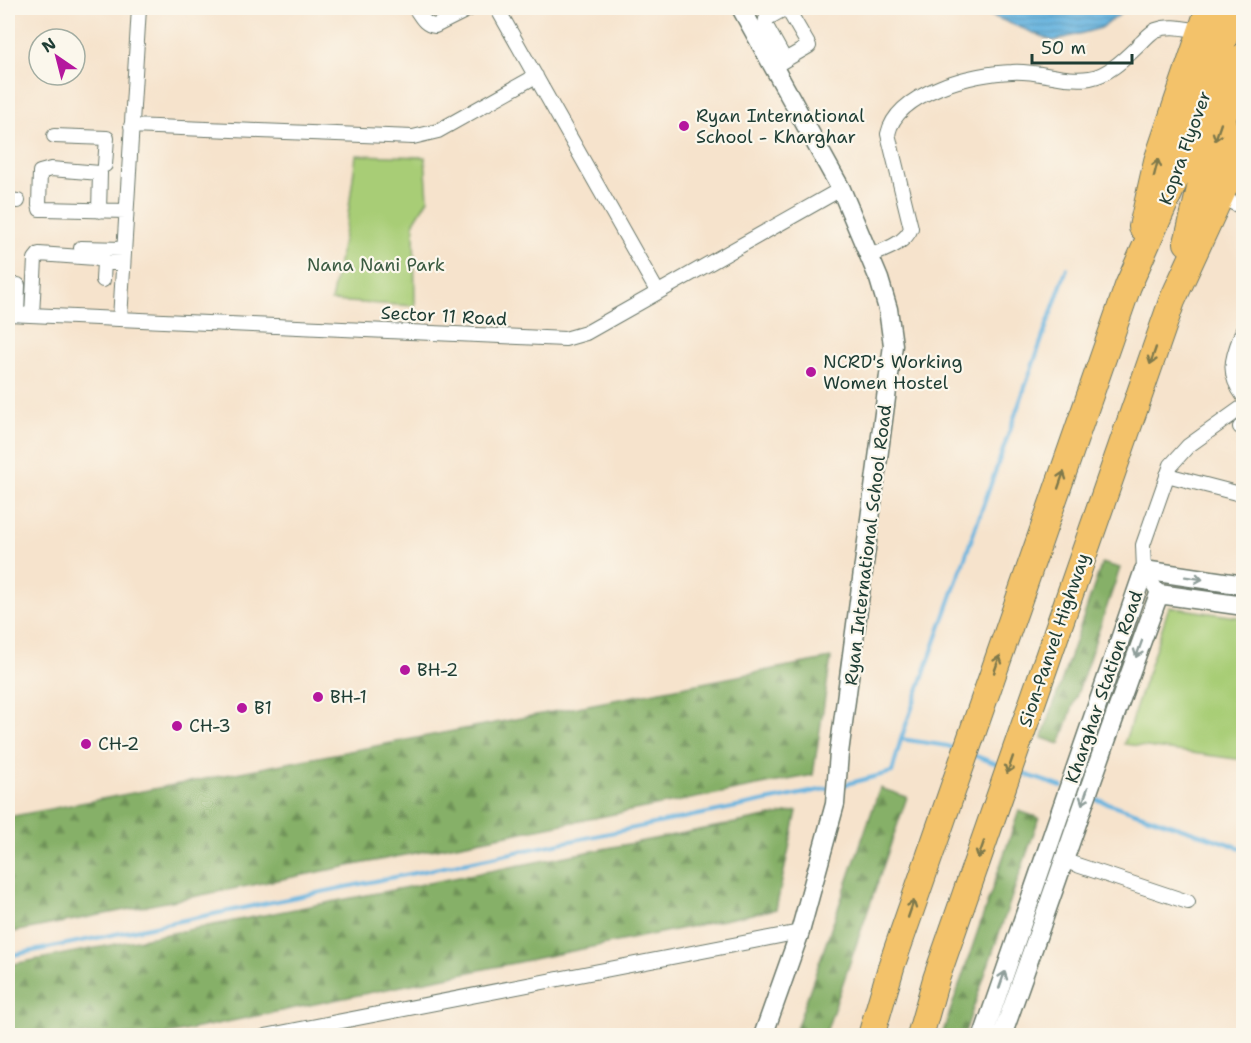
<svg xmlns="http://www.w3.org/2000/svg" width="1251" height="1043" font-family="'Shantell Sans',sans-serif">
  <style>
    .green { fill: #a8cd76; stroke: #648555; stroke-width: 1.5 }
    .forest { fill: url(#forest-firs); stroke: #52764e; stroke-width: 1.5 }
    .water { fill: url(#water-rules); stroke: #42788a; stroke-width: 1.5 }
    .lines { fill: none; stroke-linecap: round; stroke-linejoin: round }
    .stream { stroke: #65b3df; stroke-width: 4 }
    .minor-casing { stroke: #6a7769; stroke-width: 16 }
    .tertiary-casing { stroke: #6a7769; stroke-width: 21 }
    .motorway-casing { stroke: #6a7769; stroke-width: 28 }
    .minor { stroke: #fff; stroke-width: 14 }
    .tertiary { stroke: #fff; stroke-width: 18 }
    .motorway { stroke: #f3c26a; stroke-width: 26 }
    .oneway { stroke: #7e794c }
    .oneway2 { stroke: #8f9e9a }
    .poi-dot { fill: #b5179e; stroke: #fbf7ec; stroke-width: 2 }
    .labels { text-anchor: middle; stroke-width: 4.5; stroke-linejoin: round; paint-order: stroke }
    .poi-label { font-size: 18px; fill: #1f3d34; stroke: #fbf7ec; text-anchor: start }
    .street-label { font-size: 18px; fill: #1f3d34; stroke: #fbf7ec }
    .park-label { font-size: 18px; fill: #3a5a41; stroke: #fbf7ec }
  </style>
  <defs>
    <pattern id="forest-firs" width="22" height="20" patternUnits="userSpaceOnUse" patternTransform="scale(1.5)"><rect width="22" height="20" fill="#86b067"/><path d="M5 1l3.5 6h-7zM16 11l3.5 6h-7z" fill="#6d9056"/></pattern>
    <pattern id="water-rules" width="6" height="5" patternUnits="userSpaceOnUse" patternTransform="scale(1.5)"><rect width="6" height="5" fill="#65b3df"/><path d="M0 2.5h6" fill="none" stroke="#5393b6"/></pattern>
  </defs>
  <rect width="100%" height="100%" fill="#fbf7ec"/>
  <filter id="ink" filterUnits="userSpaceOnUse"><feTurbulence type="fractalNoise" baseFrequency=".0167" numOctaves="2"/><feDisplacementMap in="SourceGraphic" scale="12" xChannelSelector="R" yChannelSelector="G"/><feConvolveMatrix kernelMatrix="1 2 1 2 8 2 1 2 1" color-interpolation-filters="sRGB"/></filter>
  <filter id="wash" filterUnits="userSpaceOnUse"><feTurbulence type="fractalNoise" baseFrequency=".008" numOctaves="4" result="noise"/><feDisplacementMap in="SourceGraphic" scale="24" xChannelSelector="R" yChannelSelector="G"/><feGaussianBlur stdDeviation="1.35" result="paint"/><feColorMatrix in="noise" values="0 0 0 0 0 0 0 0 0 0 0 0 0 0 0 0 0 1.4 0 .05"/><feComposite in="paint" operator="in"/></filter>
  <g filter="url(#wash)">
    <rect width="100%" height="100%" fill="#f6e3cc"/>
    <path class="green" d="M 356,155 L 425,157 L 428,199 L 414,222 L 415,306 L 331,301 L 348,215 Z
      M 1169,607 L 1243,618 L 1243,760 L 1124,744 Z"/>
    <path class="forest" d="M 1102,563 L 1120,568 L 1060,744 L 1042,738 Z
      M 831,658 L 813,775 L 8,933 L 8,817 Z
      M 880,788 L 907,797 L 825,1035 L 794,1035 Z
      M 797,811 L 776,909 L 164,1035 L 8,1035 L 8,965 Z
      M 1019,811 L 1039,818 L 964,1035 L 942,1035 Z"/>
    <path class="water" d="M 979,8 L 1123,8 L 1119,15 L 1101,28 L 1053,41 L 990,15 Z"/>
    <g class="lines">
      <path class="stream" d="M 901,739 L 1067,268
        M 973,755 L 1000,765
        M 1018,772 L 1062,787
        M 843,785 L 892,772 L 901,739 L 948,746 L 957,750
        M 1092,798 L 1244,849
        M 8,956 L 830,788"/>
    </g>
  </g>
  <g filter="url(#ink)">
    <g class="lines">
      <defs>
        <path id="minor" d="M 415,8 C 421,16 424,25 435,26 L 471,8
          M 497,8 L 657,291
          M 785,60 L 765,24 L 766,19 L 786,8
          M 773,67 L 809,46 L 787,8
          M 131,126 L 413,137 L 438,131 L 536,76
          M 54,136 L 107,138 L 105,165
          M 1220,197 L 1244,208
          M 8,200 L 18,201
          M 99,211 L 100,173 L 51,169 L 40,172 L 39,205 L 40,209 L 44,209 L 126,211
          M 81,248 L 123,249
          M 870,256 C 884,250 906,243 911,228 L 888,134 C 897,92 974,73 1012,72 C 1038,70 1064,82 1090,78 C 1110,75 1128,55 1142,42 C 1146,38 1151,32 1156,30 C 1171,24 1186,29 1201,31
          M 103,280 L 104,261
          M 8,314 L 565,339 L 586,333 L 841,189
          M 17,314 L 18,285
          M 32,315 L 35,259 L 39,254 L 95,258 L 108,263 L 123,263
          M 120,319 L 139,8
          M 1244,327 C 1234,355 1224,370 1244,397
          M 1240,427 L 1244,425
          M 1167,475 L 1244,495
          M 1159,594 L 1144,570 L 1143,545 L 1171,465 L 1188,446 L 1244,406
          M 1065,861 L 1188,902
          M 265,1036 L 800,932"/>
        <path id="tertiary" d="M 741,8 L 841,189 L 879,279 L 888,309 L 893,345 L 839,753 L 835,804 L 800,932 L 763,1036
          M 983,1036 L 1144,570 L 1244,585
          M 1002,1036 C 1055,888 1105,740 1159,594 L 1244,606"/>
        <path id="motorway" d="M 1142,227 L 1157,161 L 1209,8
          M 1187,243 L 1203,176 L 1244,56
          M 871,1036 L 892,964 L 1128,286 L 1180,169 L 1234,8
          M 920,1036 L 936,979 L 1172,301 L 1226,184 L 1244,132"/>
      </defs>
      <use href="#minor" class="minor-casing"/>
      <use href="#tertiary" class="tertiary-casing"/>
      <use href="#motorway" class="motorway-casing"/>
      <use href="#minor" class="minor"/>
      <use href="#tertiary" class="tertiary"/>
      <use href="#motorway" class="motorway"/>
    </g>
    <defs><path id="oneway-shaft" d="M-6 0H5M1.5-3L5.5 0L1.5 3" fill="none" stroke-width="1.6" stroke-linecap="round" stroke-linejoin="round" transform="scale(1.5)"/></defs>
    <g class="oneway">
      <use href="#oneway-shaft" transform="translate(1218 132) rotate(109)"/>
      <use href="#oneway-shaft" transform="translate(1156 168) rotate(-76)"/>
      <use href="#oneway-shaft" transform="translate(1153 356) rotate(109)"/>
      <use href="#oneway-shaft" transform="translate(1061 480) rotate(-71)"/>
      <use href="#oneway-shaft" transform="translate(997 664) rotate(-71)"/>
      <use href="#oneway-shaft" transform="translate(1010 765) rotate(109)"/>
      <use href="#oneway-shaft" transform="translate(981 850) rotate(109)"/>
      <use href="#oneway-shaft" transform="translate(911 909) rotate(-71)"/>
    </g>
    <g class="oneway2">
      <use href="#oneway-shaft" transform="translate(1194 578) rotate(9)"/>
      <use href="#oneway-shaft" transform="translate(1139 649) rotate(110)"/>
      <use href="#oneway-shaft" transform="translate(1085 796) rotate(109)"/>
      <use href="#oneway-shaft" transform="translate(1002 980) rotate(-71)"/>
    </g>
  </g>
  <g class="poi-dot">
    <circle cx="684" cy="126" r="6"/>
    <circle cx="811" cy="372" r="6"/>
    <circle cx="405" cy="670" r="6"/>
    <circle cx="318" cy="697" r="6"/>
    <circle cx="242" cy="708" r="6"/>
    <circle cx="177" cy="726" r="6"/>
    <circle cx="86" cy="744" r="6"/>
  </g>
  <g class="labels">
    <g class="poi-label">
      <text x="696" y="122">Ryan International<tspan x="696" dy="21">School - Kharghar</tspan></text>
      <text x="823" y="368">NCRD's Working<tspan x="823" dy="21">Women Hostel</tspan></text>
      <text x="417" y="676">BH-2</text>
      <text x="330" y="703">BH-1</text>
      <text x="254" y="714">B1</text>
      <text x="189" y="732">CH-3</text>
      <text x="98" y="750">CH-2</text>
    </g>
    <g class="street-label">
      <text transform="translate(1185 148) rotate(-70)" y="6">Kopra Flyover</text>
      <text transform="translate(444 316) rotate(3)" y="6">Sector 11 Road</text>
      <text transform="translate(868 545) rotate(-83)" y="6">Ryan International School Road</text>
      <text transform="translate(1054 640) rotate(-71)" y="6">Sion-Panvel Highway</text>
      <text transform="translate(1104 687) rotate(-71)" y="6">Kharghar Station Road</text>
    </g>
    <g class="park-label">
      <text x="376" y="271">Nana Nani Park</text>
    </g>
  </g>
  <rect width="1251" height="1043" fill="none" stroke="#fbf7ec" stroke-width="30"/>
  <g transform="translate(57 57) rotate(325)"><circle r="28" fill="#fbf7ec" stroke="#a3ada2" stroke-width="1.5"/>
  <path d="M0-4.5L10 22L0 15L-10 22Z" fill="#b5179e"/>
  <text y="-9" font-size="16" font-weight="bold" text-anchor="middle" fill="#1f3d34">N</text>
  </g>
  <path d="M1032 54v9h100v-9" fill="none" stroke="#1f3d34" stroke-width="3"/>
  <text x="1041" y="54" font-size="18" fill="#1f3d34" stroke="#fbf7ec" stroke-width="4.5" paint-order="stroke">50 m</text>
</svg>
